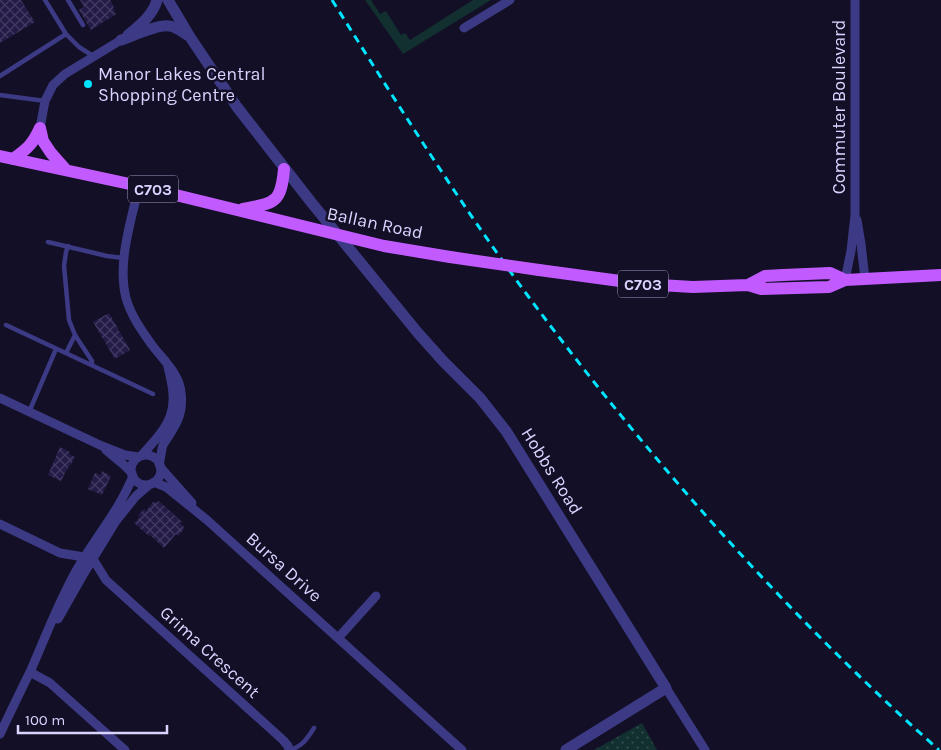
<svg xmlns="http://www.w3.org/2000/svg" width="941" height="750" font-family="Karla,sans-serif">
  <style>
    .park { fill: url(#park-dots) }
    .garden { fill: #12302f }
    .building { fill: url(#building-cross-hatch) }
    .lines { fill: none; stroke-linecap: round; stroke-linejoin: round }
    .service { stroke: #3d3a85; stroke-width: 4.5 }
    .minor { stroke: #3d3a85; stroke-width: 9 }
    .tertiary { stroke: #3d3a85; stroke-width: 11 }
    .primary { stroke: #c25bff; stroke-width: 12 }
    .rail { stroke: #00e5ff; stroke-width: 3; stroke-dasharray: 8 6; stroke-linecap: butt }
    .primary-bridge { stroke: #c25bff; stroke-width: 12 }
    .poi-dot { fill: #00e5ff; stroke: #130f26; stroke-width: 2 }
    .labels { text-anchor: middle; stroke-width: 5; stroke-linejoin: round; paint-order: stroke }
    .shield { fill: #130f26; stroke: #9e99be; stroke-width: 1 }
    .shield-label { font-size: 16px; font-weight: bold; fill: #d9d4ff }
    .poi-label { font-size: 18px; fill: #d9d4ff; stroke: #130f26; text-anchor: start }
    .street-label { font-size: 18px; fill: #d9d4ff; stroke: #130f26 }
  </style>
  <defs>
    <pattern id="park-dots" width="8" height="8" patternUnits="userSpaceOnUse" patternTransform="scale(1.25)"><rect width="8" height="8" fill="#12302f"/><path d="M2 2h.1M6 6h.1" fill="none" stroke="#344d4e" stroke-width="1.8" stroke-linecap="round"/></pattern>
    <pattern id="building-cross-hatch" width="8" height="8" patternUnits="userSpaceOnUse" patternTransform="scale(1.25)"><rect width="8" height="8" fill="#241b47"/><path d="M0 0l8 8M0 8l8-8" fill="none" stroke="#433b63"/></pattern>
  </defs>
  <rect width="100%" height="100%" fill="#130f26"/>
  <path class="park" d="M 642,723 L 657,750 L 594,750 Z"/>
  <path class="garden" d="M 365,0 L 371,0 L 380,14 L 386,11 L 401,35 L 405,33 L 410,40 L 473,0 L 491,0 L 403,54 Z"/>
  <path class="building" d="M 0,0 L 21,0 L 35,22 L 0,43 Z
    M 80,0 L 110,0 L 114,7 L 113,8 L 116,14 L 91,30 L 79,10 L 84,7 Z
    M 109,313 L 130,350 L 115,359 L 93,322 Z
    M 60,447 L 70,452 L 69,454 L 75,457 L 70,466 L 69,466 L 61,481 L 48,475 Z
    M 102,471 L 111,476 L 102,495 L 88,489 L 95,473 L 100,475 Z
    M 154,501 L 156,503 L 159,501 L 182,522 L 180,523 L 185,528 L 178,536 L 176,534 L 164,548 L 150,535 L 149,536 L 134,523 L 140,517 L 138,515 L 144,509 L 146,511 Z"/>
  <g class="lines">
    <path class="service" d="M 45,0 L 66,34 L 79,47 L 93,56
      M 68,0 L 83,25
      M 0,76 L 66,34
      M 0,95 L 45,101
      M 48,242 L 107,256 L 123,258
      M 68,246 L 66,252 L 64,266 L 69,320 L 75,335 L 92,361 L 92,365
      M 6,325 L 153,394
      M 66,353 L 75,335
      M 29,412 L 56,349
      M 289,750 C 302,747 307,739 314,728"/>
    <path class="minor" d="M 464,28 L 510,0
      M 40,128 L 45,101 L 53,85 L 65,74 L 121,40
      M 139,186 C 131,221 117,263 126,298 C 131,316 142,331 152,345 C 163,360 180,374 181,393 C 183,406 180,418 173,429 C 170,435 166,440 163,445 C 161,451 161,458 159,464
      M 857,220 L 861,244 L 865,279
      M 845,280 L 851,251 L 855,215 L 855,0
      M 0,398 L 102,446 L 125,455 L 138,457
      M 106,450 L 124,465 L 132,473
      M131 470a15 15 0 1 1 30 0a15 15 0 1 1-30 0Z
      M 141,456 C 171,423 180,412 168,367
      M 160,467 L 192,503
      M 154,482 L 166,487 L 207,520 L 462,750
      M 0,524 L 60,553 L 84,557
      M 93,559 L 106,580 L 283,740 L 288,746 L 289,750
      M 58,619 L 83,575 L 116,521 L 136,496 L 150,484
      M 338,638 L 376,596
      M 30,672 L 50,683 L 125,750
      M 666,688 L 705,750
      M 0,734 C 10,713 20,692 30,672 C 45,638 58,603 76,571 C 94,539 119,511 133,476"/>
    <path class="tertiary" d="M 168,0 L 190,37 L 237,107 L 311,202 L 418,333 L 443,361 L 480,398 L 506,431 L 666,688 L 566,750
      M 128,35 C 140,25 153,15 157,0
      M 121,40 C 133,36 158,24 169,26 C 175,26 182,32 187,35"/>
    <path class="primary" d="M 40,128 L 43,141 L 51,153 L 66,170
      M 0,156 L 139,186 L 384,246 L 450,257
      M 13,159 C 27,149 33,144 40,128
      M 243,209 C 275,203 281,203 284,169
      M 539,270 L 642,284 L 693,287 L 748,285 L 761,289 L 829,287 L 845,280 L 941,275
      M 748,285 L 765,276 L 783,275 L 830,273 L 845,280"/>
    <path class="rail" d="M 332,0 C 395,100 458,201 528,296 C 650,460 786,614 939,750"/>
    <path class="primary-bridge" d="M 450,257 L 539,270"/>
  </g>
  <circle class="poi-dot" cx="88" cy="84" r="5"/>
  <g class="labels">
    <g class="shield">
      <rect x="128" y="175.5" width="50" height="27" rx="4"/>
      <rect x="618" y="270.5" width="50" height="27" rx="4"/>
    </g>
    <g class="shield-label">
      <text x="153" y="195">C703</text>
      <text x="643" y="290">C703</text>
    </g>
    <g class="poi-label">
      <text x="98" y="80">Manor Lakes Central<tspan x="98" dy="21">Shopping Centre</tspan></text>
    </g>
    <g class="street-label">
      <text transform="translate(839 107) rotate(-90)" y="6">Commuter Boulevard</text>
      <text transform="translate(375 223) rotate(12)" y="6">Ballan Road</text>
      <text transform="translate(552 471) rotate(58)" y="6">Hobbs Road</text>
      <text transform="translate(284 567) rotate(42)" y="6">Bursa Drive</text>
      <text transform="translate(210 652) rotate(42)" y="6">Grima Crescent</text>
    </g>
  </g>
  <path d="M18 725v8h149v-8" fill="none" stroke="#d9d4ff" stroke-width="2.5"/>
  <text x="25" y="725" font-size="15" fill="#d9d4ff" stroke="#130f26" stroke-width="4" paint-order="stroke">100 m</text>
</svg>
